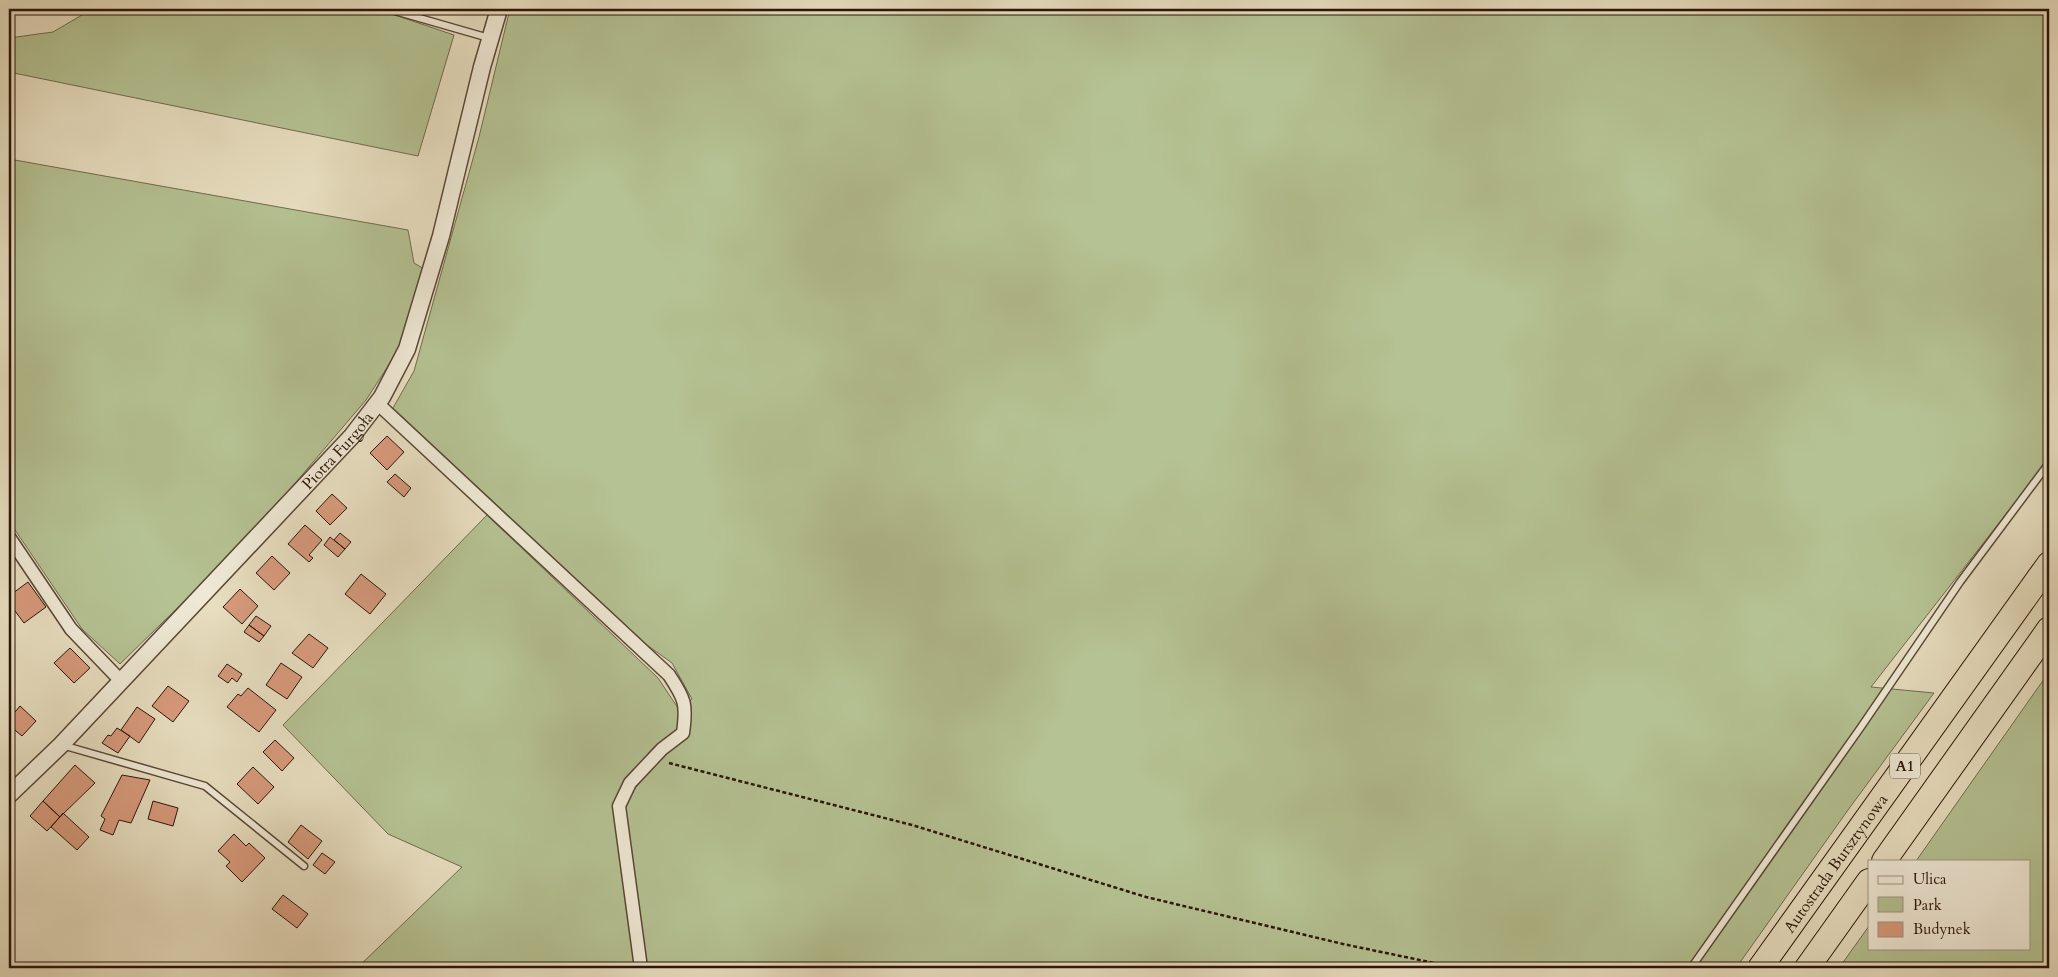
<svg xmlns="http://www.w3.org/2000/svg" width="2058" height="977" font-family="Cardo,serif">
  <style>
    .green { fill: #b5c293; stroke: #706b4e }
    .building { fill: #d89b7d; stroke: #2b1408 }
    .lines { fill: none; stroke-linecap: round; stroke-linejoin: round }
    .service-casing { stroke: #5a4736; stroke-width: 9 }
    .minor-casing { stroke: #5a4736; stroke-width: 15 }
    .tertiary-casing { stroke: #5a4736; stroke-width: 19 }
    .motorway-casing { stroke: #2b1408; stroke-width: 26 }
    .path { stroke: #2b1408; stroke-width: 2.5; stroke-dasharray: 4 2.5; stroke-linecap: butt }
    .service { stroke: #f0ead7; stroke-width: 6 }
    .minor { stroke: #f0ead7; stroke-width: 12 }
    .tertiary { stroke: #f0ead7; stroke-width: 16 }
    .motorway { stroke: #e8dfc1; stroke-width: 24 }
    .labels { text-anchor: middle; stroke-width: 4; stroke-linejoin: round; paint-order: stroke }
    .shield { fill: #f0ead7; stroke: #665446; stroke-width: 1 }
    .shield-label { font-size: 15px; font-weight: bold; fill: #2b1408 }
    .street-label { font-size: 16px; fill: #2b1408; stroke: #f0ead7 }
  </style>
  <rect width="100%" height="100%" fill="#e8dfc1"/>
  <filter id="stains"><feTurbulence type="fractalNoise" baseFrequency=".004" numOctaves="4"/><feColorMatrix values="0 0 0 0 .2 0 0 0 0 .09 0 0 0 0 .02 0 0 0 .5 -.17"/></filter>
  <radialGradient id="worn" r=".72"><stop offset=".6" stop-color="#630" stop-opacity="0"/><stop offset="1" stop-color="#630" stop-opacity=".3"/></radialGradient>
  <path class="green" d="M 92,9 L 377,9 L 454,35 L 418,156 L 9,72 L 9,38 L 53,32 Z
    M 512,9 L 2049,9 L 2049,459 L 1871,687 L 1934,693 L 1848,810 L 1736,968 L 357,968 L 462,867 L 388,834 L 283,725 L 487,515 L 658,678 L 680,711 L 692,699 L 672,663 L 647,645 L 393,408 L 414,371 L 479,137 L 508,17 Z
    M 9,159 L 408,230 L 414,263 L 424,269 L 403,343 L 366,400 L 245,542 L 120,664 L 82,629 L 9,521 Z
    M 2049,672 L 2049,968 L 1839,968 L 1869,926 L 1869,948 L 2029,948 L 2029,861 L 1916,861 Z"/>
  <path class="building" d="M 387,436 L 404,452 L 387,470 L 370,453 Z
    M 395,474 L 411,488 L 404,497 L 387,482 Z
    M 332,494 L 347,508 L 330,525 L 316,511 Z
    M 305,525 L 322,540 L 309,555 L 313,558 L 309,562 L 288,544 Z
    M 340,533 L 351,542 L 345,549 L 334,540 Z
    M 330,537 L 345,549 L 338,557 L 324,545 Z
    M 272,556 L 290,573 L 274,590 L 256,573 Z
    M 361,574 L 386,594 L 370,614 L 345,594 Z
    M 28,582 L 46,607 L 24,623 L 9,603 L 9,596 Z
    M 240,589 L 258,606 L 242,624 L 223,607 Z
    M 256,616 L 271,626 L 264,636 L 249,625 Z
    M 249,625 L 264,636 L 259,642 L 244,632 Z
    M 309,634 L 328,648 L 313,668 L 292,653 Z
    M 70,648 L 90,668 L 74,683 L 54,663 Z
    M 281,663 L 302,677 L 287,699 L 266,685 Z
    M 227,664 L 242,674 L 237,682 L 232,678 L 228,683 L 218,676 Z
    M 168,686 L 189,701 L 173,722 L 152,706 Z
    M 248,688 L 276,710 L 259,732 L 227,707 L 238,694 L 241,696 Z
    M 20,706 L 36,721 L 22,736 L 9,725 L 9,719 Z
    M 137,707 L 155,719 L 139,743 L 121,730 Z
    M 117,728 L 130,736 L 118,753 L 102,743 L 108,735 L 111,736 Z
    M 275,740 L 294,758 L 282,771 L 263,752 Z
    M 75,765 L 95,783 L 60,817 L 43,801 Z
    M 253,767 L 274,787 L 258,804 L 237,784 Z
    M 122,775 L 150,780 L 131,823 L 119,820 L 113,835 L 100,830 L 105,819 L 101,816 Z
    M 43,801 L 60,817 L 47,831 L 30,816 Z
    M 153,801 L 178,808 L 173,826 L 148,819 Z
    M 63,813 L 89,837 L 77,850 L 51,827 Z
    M 301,825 L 322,841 L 308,859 L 288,842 Z
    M 234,834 L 246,846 L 249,843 L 265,858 L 242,882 L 226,866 L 230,862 L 218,851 Z
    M 322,853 L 335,862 L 325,874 L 313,865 Z
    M 283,895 L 308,914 L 297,928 L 272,909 Z"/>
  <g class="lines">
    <defs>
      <path id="service" d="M 388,9 L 489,38
        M 62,745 L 205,786 L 304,866
        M 1691,968 L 1861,727 L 1960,582 L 2049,463"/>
      <path id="minor" d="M 377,403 L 669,675 C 685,699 687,704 683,733 L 662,749 L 630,783 L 619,806 L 641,968
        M 9,537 L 71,629 L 120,680"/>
      <g id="tertiary">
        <path id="s1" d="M 9,795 L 61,745 L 352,436 L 382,397 L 407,349 L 441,236 L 482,67 L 499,9"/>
      </g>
      <g id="motorway">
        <path d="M 1884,861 L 2049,629"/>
        <path id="s2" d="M 1760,968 L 2049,564"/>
        <path d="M 1807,968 L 1869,881"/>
      </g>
    </defs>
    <use href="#service" class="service-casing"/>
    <use href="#minor" class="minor-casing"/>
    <use href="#tertiary" class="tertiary-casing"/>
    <use href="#motorway" class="motorway-casing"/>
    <path class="path" d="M 669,763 L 912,825 L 1146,897 L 1343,944 L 1458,968"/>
    <use href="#service" class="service"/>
    <use href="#minor" class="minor"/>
    <use href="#tertiary" class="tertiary"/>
    <use href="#motorway" class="motorway"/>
  </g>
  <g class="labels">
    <rect class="shield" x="1890" y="753.5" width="30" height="25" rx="4"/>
    <g class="shield-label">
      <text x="1905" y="771">A1</text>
    </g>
    <g class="street-label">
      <text dy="6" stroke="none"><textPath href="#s1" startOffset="476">Piotra Furgoła</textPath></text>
      <text dy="6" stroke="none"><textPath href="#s2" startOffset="129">Autostrada Bursztynowa</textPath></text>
    </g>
  </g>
  <rect width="2058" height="977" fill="none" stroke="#e8dfc1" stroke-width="30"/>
  <rect x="10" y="10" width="2038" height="957" fill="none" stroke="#2b1408" stroke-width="2.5"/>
  <rect x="15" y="15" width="2028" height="947" fill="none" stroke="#2b1408"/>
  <rect x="1868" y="860" width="162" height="90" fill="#f0ead7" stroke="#a19484"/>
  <rect x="1878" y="876" width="25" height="8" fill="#f0ead7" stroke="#a19484"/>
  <text x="1913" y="884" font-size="15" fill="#2b1408">Ulica</text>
  <rect x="1878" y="897" width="25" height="15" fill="#b5c293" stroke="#a19484"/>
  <text x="1913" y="910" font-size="15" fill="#2b1408">Park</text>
  <rect x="1878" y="922" width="25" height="15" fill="#d89b7d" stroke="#a19484"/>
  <text x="1913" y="934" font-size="15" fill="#2b1408">Budynek</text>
  <rect width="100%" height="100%" filter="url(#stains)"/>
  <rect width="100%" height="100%" fill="url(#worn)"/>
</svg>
